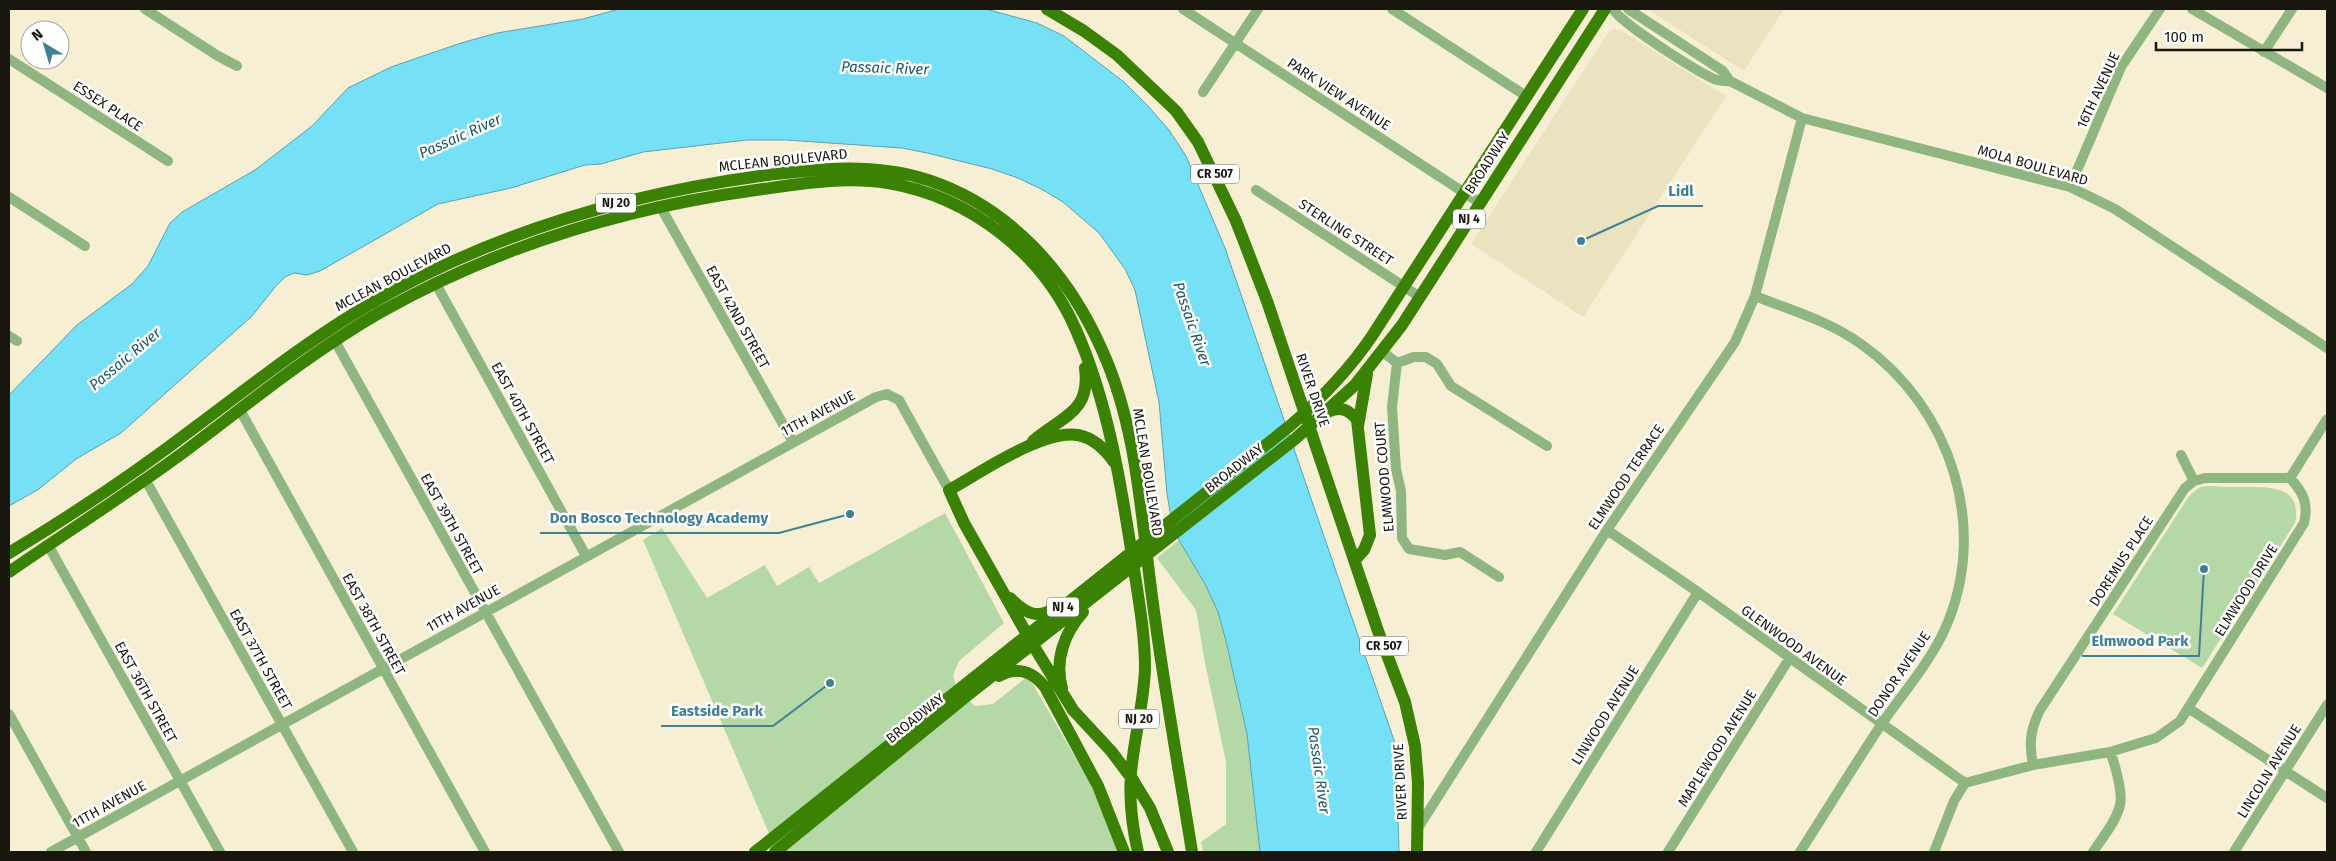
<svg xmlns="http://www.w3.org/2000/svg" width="2336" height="861" font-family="'Fira Sans',sans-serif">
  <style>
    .built { fill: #ebe2c0 }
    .green { fill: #b4d9a7 }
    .water { fill: #75e0f6; stroke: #59a3b0 }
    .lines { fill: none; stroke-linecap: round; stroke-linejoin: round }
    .minor { stroke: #8fb580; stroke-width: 10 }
    .major { stroke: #3a8104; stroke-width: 12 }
    .labels { text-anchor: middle; stroke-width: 5; stroke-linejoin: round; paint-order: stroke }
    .shield { fill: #fff; stroke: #5d5c56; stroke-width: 1 }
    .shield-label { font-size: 12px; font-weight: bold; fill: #18160d }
    .street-label { font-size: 14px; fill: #18160d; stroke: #fff }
    .water-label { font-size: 15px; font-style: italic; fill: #1b5964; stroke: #fff }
    .leader { fill: none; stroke: #408094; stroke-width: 2 }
    .callout-dot { fill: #408094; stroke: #fff; stroke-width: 2 }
    .callout-label { font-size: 15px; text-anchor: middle; font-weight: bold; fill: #408094; stroke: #fff; stroke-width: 5; stroke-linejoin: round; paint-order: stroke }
  </style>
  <rect width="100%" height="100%" fill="#f6efd4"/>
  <path class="built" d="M 1647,9 L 1784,9 L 1744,71 Z
    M 1615,28 L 1622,31 L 1726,96 L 1583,317 L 1471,244 L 1608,33 Z"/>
  <path class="green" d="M 2210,486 C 2220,487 2231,487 2242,487 C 2268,487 2303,485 2295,523 L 2202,668 L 2113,614 L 2189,496 L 2200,487 Z
    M 945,513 L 1004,623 L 959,661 L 953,675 L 957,690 L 975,706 L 993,704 L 1028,676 L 1088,779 L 1120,852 L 777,852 L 643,540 L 662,528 L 707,598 L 765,565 L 777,586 L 809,567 L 819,583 Z
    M 1179,540 L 1205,584 L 1218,612 L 1226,641 L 1247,734 L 1260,852 L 1203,852 L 1201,842 L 1226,824 L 1226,762 L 1204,658 L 1196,610 L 1157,558 Z"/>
  <path class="water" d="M 619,9 L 986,9 L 1037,23 L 1064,36 L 1124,82 L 1148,106 L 1169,130 L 1186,156 L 1225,248 L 1396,746 L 1399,852 L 1260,852 L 1247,734 L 1226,641 L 1218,612 L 1205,584 L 1179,540 L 1171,517 L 1167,494 L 1159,402 L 1135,290 L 1125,269 L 1099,233 L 1063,202 L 1043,190 L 1018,178 L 992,169 L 927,153 L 902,148 L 786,140 L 747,140 L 643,152 L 601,164 L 585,165 L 511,188 L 438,204 L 320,271 L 307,275 L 294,273 L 285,277 L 276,286 L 252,316 L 121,433 L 76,459 L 39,489 L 9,506 L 9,395 L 77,325 L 132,284 L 148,266 L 170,223 L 182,212 L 255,170 L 312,126 L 348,88 L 391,67 L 461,43 L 497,33 L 583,19 Z"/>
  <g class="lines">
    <path class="minor" d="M 145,9 L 218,56 L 237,66
      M 1183,9 L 1480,203
      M 1392,9 L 1526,96
      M 1613,9 C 1623,25 1695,70 1714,79 C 1719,81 1725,81 1730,81 L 1802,118 L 2070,187 L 2115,209 L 2327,348
      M 1628,9 L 1723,71 L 1730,81
      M 2192,9 L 2327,88
      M 2264,52 L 2292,9
      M 9,59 L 168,161
      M 1203,92 L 1258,9
      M 2070,187 L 2121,67 L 2160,9
      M 1256,190 L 1420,297
      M 9,197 L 85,246
      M 660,206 L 793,442
      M 436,284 L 586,556
      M 1755,296 C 1790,310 1829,321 1861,344 C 1951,407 1991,529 1944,631 C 1928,665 1902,694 1881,725 C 1853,767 1827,810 1800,852
      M 9,336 L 17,341
      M 335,341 L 619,852
      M 1383,352 L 1397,363 L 1392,407 L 1396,469 L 1401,491 L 1402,538 L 1409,549 L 1445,555 L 1460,552 L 1499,577
      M 1397,363 L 1414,357 L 1426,357 L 1437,364 L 1451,386 L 1547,446
      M 240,410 L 485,852
      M 2181,455 L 2194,481
      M 145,479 L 353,852
      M 1607,530 L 1698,592 L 1965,783
      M 48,545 L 220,852
      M 2188,708 L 2327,798
      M 9,714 L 86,852
      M 2033,765 C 2029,744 2030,730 2040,710 L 2185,488 L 2194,481 L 2205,478 L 2290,478
      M 1418,828 L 1607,530 L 1735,342 L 1755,296 L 1802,118
      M 51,852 L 876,397 L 887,394 L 899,400 L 949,490
      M 1536,852 L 1698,592
      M 1668,852 L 1789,659
      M 1934,852 L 1954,801 L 1965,783 L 2033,765 L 2110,752 L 2156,738 L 2180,721 L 2304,523 C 2309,504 2303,492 2290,478 L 2327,419
      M 2093,852 C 2102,838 2116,822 2120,805 C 2123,793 2115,764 2110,752
      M 2234,852 L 2327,705"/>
    <path class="major" d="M 1047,9 L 1084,31 L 1117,55 L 1176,111 L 1198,142 L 1236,221 L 1267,301 L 1378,631 L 1405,702 L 1415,746 L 1418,783 L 1417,852
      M 1328,412 C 1340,406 1349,409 1357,420 L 1370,535 L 1364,550 L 1355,560
      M 1358,426 L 1367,374
      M 1033,441 C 1062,416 1091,413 1085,368
      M 1114,462 C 1105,449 1093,438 1078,435 C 1043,429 980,473 949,490 L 964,523 L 1033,645 L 1073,710 L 1111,751 L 1133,780 L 1150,808 L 1168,852
      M 9,553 C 72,515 135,473 194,428 C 252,385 308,340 370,304 C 490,234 622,195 760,176 C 817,169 872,162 928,180 C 1010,207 1068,273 1102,350 C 1138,429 1141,519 1153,604 C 1164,687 1179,770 1192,852
      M 9,572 C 67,532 127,494 184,452 C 248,404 310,353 379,313 C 496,247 623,208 756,190 C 800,184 844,176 888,183 C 971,197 1043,254 1076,330 C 1108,402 1121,484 1133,562 C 1138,597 1145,632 1145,668 C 1144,703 1134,738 1131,773 C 1129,800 1132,826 1138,852
      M 1010,598 C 1022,610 1036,621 1053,609
      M 999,676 C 1018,666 1032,671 1045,687 L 1098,786 L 1124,852
      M 1062,688 C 1054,660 1065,632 1083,612
      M 755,852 L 1291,425 C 1322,398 1349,370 1372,336 L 1583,9
      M 775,852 L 969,694 L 1295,439 L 1355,385 L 1402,325 L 1605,9"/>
  </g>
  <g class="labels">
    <g class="shield">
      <rect x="1191" y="164.5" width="48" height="19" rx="4"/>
      <rect x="596" y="193.5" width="40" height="19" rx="4"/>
      <rect x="1453" y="209.5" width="32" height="19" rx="4"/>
      <rect x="1047" y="597.5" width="32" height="19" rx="4"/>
      <rect x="1360" y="636.5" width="48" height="19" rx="4"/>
      <rect x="1119" y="709.5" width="40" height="19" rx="4"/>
    </g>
    <g class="shield-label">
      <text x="1215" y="178">CR 507</text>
      <text x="616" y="207">NJ 20</text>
      <text x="1469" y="223">NJ 4</text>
      <text x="1063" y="611">NJ 4</text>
      <text x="1384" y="650">CR 507</text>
      <text x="1139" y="723">NJ 20</text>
    </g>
    <g class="street-label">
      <text transform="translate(2098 90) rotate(-65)" y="5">16TH AVENUE</text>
      <text transform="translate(1339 94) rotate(33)" y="5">PARK VIEW AVENUE</text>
      <text transform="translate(108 106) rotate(33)" y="5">ESSEX PLACE</text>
      <text transform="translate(783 160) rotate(-6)" y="5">MCLEAN BOULEVARD</text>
      <text transform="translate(1487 163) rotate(-57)" y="5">BROADWAY</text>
      <text transform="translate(2033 165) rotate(16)" y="5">MOLA BOULEVARD</text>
      <text transform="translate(1346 232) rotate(33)" y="5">STERLING STREET</text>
      <text transform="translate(393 277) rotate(-28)" y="5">MCLEAN BOULEVARD</text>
      <text transform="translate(738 317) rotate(61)" y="5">EAST 42ND STREET</text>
      <text transform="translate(1313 390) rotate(71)" y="5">RIVER DRIVE</text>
      <text transform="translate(523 413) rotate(61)" y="5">EAST 40TH STREET</text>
      <text transform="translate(818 413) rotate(-28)" y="5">11TH AVENUE</text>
      <text transform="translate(1234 468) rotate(-38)" y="5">BROADWAY</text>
      <text transform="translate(1148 472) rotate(81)" y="5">MCLEAN BOULEVARD</text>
      <text transform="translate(1384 477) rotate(-95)" y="5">ELMWOOD COURT</text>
      <text transform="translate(1626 477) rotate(-56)" y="5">ELMWOOD TERRACE</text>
      <text transform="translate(452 524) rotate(61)" y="5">EAST 39TH STREET</text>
      <text transform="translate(2121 561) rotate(-57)" y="5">DOREMUS PLACE</text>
      <text transform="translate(2246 590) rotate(-58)" y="5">ELMWOOD DRIVE</text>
      <text transform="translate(463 608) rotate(-29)" y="5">11TH AVENUE</text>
      <text transform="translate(374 624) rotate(61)" y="5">EAST 38TH STREET</text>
      <text transform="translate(1794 645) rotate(36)" y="5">GLENWOOD AVENUE</text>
      <text transform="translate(261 659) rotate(61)" y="5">EAST 37TH STREET</text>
      <text transform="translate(1899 674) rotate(-56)" y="5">DONOR AVENUE</text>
      <text transform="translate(146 692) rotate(61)" y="5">EAST 36TH STREET</text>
      <text transform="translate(1605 715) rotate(-58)" y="5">LINWOOD AVENUE</text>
      <text transform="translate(915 718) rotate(-39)" y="5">BROADWAY</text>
      <text transform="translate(1717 748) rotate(-58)" y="5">MAPLEWOOD AVENUE</text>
      <text transform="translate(2269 771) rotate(-58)" y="5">LINCOLN AVENUE</text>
      <text transform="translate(1400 782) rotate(-93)" y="5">RIVER DRIVE</text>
      <text transform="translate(109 804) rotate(-29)" y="5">11TH AVENUE</text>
    </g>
    <g class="water-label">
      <text transform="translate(885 68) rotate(2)" y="5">Passaic River</text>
      <text transform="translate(460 136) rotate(-24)" y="5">Passaic River</text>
      <text transform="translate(1192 324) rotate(71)" y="5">Passaic River</text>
      <text transform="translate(125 359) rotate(-40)" y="5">Passaic River</text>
      <text transform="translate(1319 770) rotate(82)" y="5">Passaic River</text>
    </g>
  </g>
  <path class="leader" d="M1581 241L1658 206H1703M850 514L779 533H540M2204 569L2199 656H2082M830 683L773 726H661"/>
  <g class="callout-dot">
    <circle cx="1581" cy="241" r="5"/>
    <circle cx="850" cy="514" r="5"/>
    <circle cx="2204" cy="569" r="5"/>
    <circle cx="830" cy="683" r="5"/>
  </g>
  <g class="callout-label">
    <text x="1681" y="196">Lidl</text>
    <text x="659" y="523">Don Bosco Technology Academy</text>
    <text x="2140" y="646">Elmwood Park</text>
    <text x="717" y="716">Eastside Park</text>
  </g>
  <rect width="2336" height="861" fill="none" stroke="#18160d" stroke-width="20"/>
  <g transform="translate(45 45) rotate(322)"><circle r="24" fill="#ffffff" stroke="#a3a29e"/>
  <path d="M0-4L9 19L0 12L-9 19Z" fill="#408094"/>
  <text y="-8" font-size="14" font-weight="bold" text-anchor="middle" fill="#18160d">N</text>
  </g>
  <path d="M2156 42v8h146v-8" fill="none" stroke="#18160d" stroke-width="2.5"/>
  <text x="2164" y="42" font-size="15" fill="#18160d" stroke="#ffffff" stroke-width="4" paint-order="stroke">100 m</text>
</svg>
